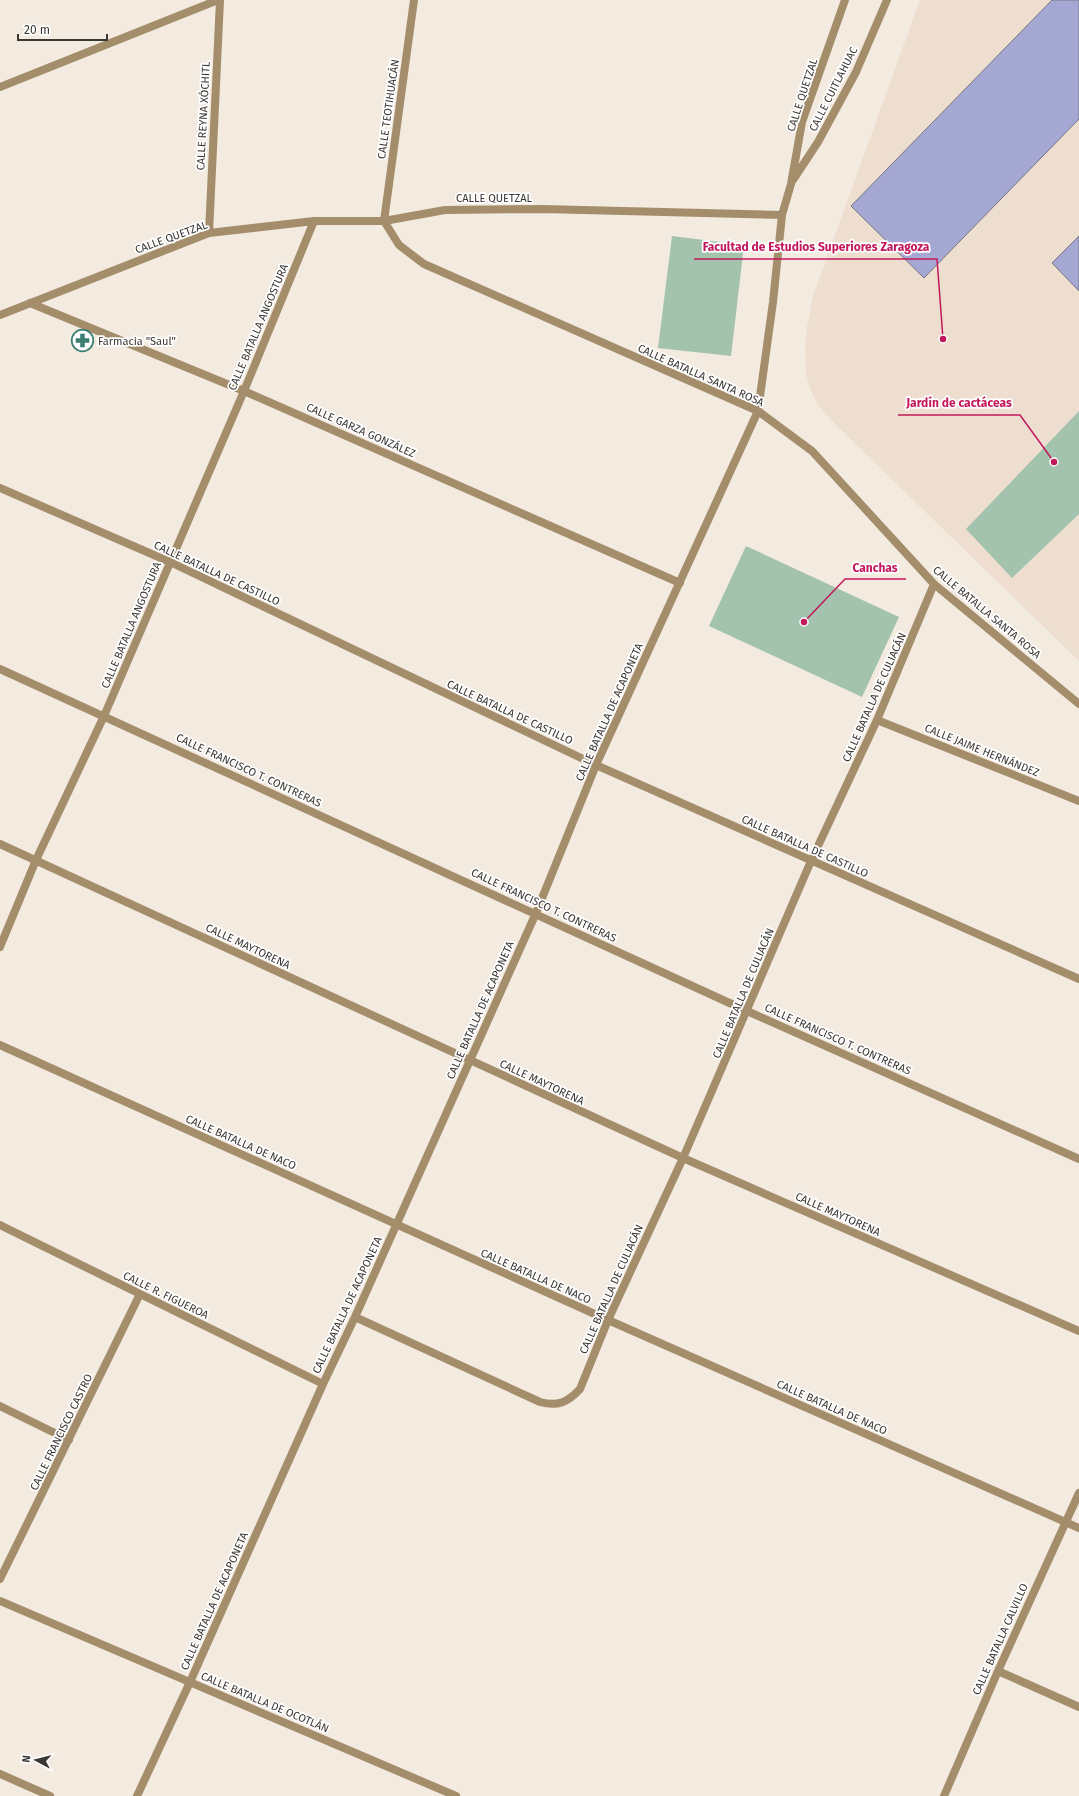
<svg xmlns="http://www.w3.org/2000/svg" width="1079" height="1796" font-family="'Fira Sans',sans-serif">
  <style>
    .built { fill: #eddecf }
    .green { fill: #a3c3ae }
    .building { fill: #a6a8d4; stroke: #757680 }
    .lines { fill: none; stroke-linecap: round; stroke-linejoin: round }
    .street { stroke: #a48d6a; stroke-width: 8 }
    .labels { text-anchor: middle; stroke-width: 3.5; stroke-linejoin: round; paint-order: stroke }
    .street-label { font-size: 11px; fill: #3b3734; stroke: #fff }
    .poi-label { font-size: 11px; fill: #3b3734; stroke: #fff; text-anchor: start }
    .leader { fill: none; stroke: #c2185b; stroke-width: 1.5 }
    .callout-dot { fill: #c2185b; stroke: #fff; stroke-width: 1.5 }
    .callout-label { font-size: 12px; text-anchor: middle; font-weight: bold; fill: #c2185b; stroke: #fff; stroke-width: 3.5; stroke-linejoin: round; paint-order: stroke }
  </style>
  <rect width="100%" height="100%" fill="#f3eae0"/>
  <path class="built" d="M 920,0 L 1079,0 L 1079,661 L 834,423 L 818,405 L 810,389 L 806,373 L 805,350 L 807,327 L 813,296 Z"/>
  <path class="green" d="M 672,236 L 744,245 L 731,356 L 658,348 Z
    M 1079,411 L 1079,514 L 1012,578 L 966,529 Z
    M 746,546 L 899,617 L 862,697 L 709,626 Z"/>
  <path class="building" d="M 1052,0 L 1079,0 L 1079,119 L 924,278 L 851,206 Z
    M 1079,236 L 1079,291 L 1052,263 Z"/>
  <g class="lines">
    <path class="street" d="M 414,0 L 384,221 L 399,245 L 424,264 L 758,411 L 812,451 L 934,584 L 1079,704
      M 0,87 L 218,0
      M 793,180 L 818,142 L 856,72 L 887,0
      M 209,233 L 220,0
      M 30,303 L 244,391 L 680,583
      M 0,315 L 209,233 L 314,221 L 384,221 L 445,210 L 543,209 L 782,215
      M 0,488 L 170,562 L 596,765 L 1079,979
      M 0,669 L 747,1011 L 1079,1159
      M 877,720 L 1079,801
      M 0,844 L 683,1158 L 1079,1331
      M 0,947 L 36,860 L 104,716 L 244,391 L 314,221
      M 0,1045 L 608,1320 L 1079,1528
      M 0,1225 L 323,1384
      M 355,1317 L 540,1402 C 558,1407 568,1402 580,1389 L 608,1320 L 683,1158 L 811,861 L 877,720 L 934,584
      M 0,1406 L 69,1440
      M 0,1579 L 140,1294
      M 0,1601 L 456,1796
      M 998,1671 L 1079,1707
      M 0,1774 L 50,1796
      M 137,1796 L 190,1682 L 323,1384 L 355,1317 L 536,913 L 596,765 L 758,411 L 773,302 L 782,215 L 791,184 L 802,122 L 845,0
      M 944,1796 L 998,1671 L 1079,1493"/>
  </g>
  <defs>
    <symbol id="pharmacy-ring" viewBox="-11 -11 22 22"><circle r="9.5" fill="#fff" stroke="#3b7f74" stroke-width="1.5"/><path d="M-2-6h4v4h4v4h-4v4h-4v-4h-4v-4h4Z" fill="#3b7f74"/></symbol>
  </defs>
  <g fill-rule="evenodd">
    <use href="#pharmacy-ring" x="70" y="328" width="25" height="25"/>
  </g>
  <g class="labels">
    <g class="street-label">
      <text transform="translate(833 89) rotate(-63)" y="4">CALLE CUITLAHUAC</text>
      <text transform="translate(802 95) rotate(-72)" y="4">CALLE QUETZAL</text>
      <text transform="translate(388 109) rotate(-82)" y="4">CALLE TEOTIHUACÁN</text>
      <text transform="translate(203 116) rotate(-87)" y="4">CALLE REYNA XÓCHITL</text>
      <text x="494" y="202">CALLE QUETZAL</text>
      <text transform="translate(171 237) rotate(-20)" y="4">CALLE QUETZAL</text>
      <text transform="translate(258 327) rotate(-67)" y="4">CALLE BATALLA ANGOSTURA</text>
      <text transform="translate(701 375) rotate(24)" y="4">CALLE BATALLA SANTA ROSA</text>
      <text transform="translate(361 430) rotate(24)" y="4">CALLE GARZA GONZÁLEZ</text>
      <text transform="translate(217 573) rotate(25)" y="4">CALLE BATALLA DE CASTILLO</text>
      <text transform="translate(987 612) rotate(40)" y="4">CALLE BATALLA SANTA ROSA</text>
      <text transform="translate(131 625) rotate(-67)" y="4">CALLE BATALLA ANGOSTURA</text>
      <text transform="translate(874 697) rotate(-66)" y="4">CALLE BATALLA DE CULIACÁN</text>
      <text transform="translate(510 712) rotate(25)" y="4">CALLE BATALLA DE CASTILLO</text>
      <text transform="translate(609 712) rotate(-66)" y="4">CALLE BATALLA DE ACAPONETA</text>
      <text transform="translate(982 750) rotate(22)" y="4">CALLE JAIME HERNÁNDEZ</text>
      <text transform="translate(249 770) rotate(25)" y="4">CALLE FRANCISCO T. CONTRERAS</text>
      <text transform="translate(805 846) rotate(24)" y="4">CALLE BATALLA DE CASTILLO</text>
      <text transform="translate(544 905) rotate(25)" y="4">CALLE FRANCISCO T. CONTRERAS</text>
      <text transform="translate(248 946) rotate(25)" y="4">CALLE MAYTORENA</text>
      <text transform="translate(743 993) rotate(-67)" y="4">CALLE BATALLA DE CULIACÁN</text>
      <text transform="translate(480 1010) rotate(-66)" y="4">CALLE BATALLA DE ACAPONETA</text>
      <text transform="translate(838 1039) rotate(24)" y="4">CALLE FRANCISCO T. CONTRERAS</text>
      <text transform="translate(542 1082) rotate(25)" y="4">CALLE MAYTORENA</text>
      <text transform="translate(241 1142) rotate(24)" y="4">CALLE BATALLA DE NACO</text>
      <text transform="translate(838 1214) rotate(24)" y="4">CALLE MAYTORENA</text>
      <text transform="translate(536 1276) rotate(24)" y="4">CALLE BATALLA DE NACO</text>
      <text transform="translate(611 1289) rotate(-66)" y="4">CALLE BATALLA DE CULIACÁN</text>
      <text transform="translate(166 1295) rotate(26)" y="4">CALLE R. FIGUEROA</text>
      <text transform="translate(347 1305) rotate(-65)" y="4">CALLE BATALLA DE ACAPONETA</text>
      <text transform="translate(832 1407) rotate(24)" y="4">CALLE BATALLA DE NACO</text>
      <text transform="translate(61 1432) rotate(-64)" y="4">CALLE FRANCISCO CASTRO</text>
      <text transform="translate(214 1601) rotate(-66)" y="4">CALLE BATALLA DE ACAPONETA</text>
      <text transform="translate(1000 1639) rotate(-66)" y="4">CALLE BATALLA CALVILLO</text>
      <text transform="translate(265 1702) rotate(23)" y="4">CALLE BATALLA DE OCOTLÁN</text>
    </g>
    <g class="poi-label">
      <text x="98" y="345">Farmacia "Saul"</text>
    </g>
  </g>
  <path class="leader" d="M943 339L937 259H694M1054 462L1020 415H898M804 622L845 579H906"/>
  <g class="callout-dot">
    <circle cx="943" cy="339" r="4"/>
    <circle cx="1054" cy="462" r="4"/>
    <circle cx="804" cy="622" r="4"/>
  </g>
  <g class="callout-label">
    <text x="816" y="251">Facultad de Estudios Superiores Zaragoza</text>
    <text x="959" y="407">Jardín de cactáceas</text>
    <text x="875" y="572">Canchas</text>
  </g>
  <g transform="translate(36 1760) rotate(277)" stroke="#ffffff" stroke-width="3" paint-order="stroke">
  <path d="M0-3L7 15L0 10L-7 15Z" fill="#3b3734"/>
  <text y="-6" font-size="11" font-weight="bold" text-anchor="middle" fill="#3b3734">N</text>
  </g>
  <path d="M18 34v6h89v-6" fill="none" stroke="#3b3734" stroke-width="2"/>
  <text x="24" y="34" font-size="12" fill="#3b3734" stroke="#ffffff" stroke-width="3" paint-order="stroke">20 m</text>
</svg>
